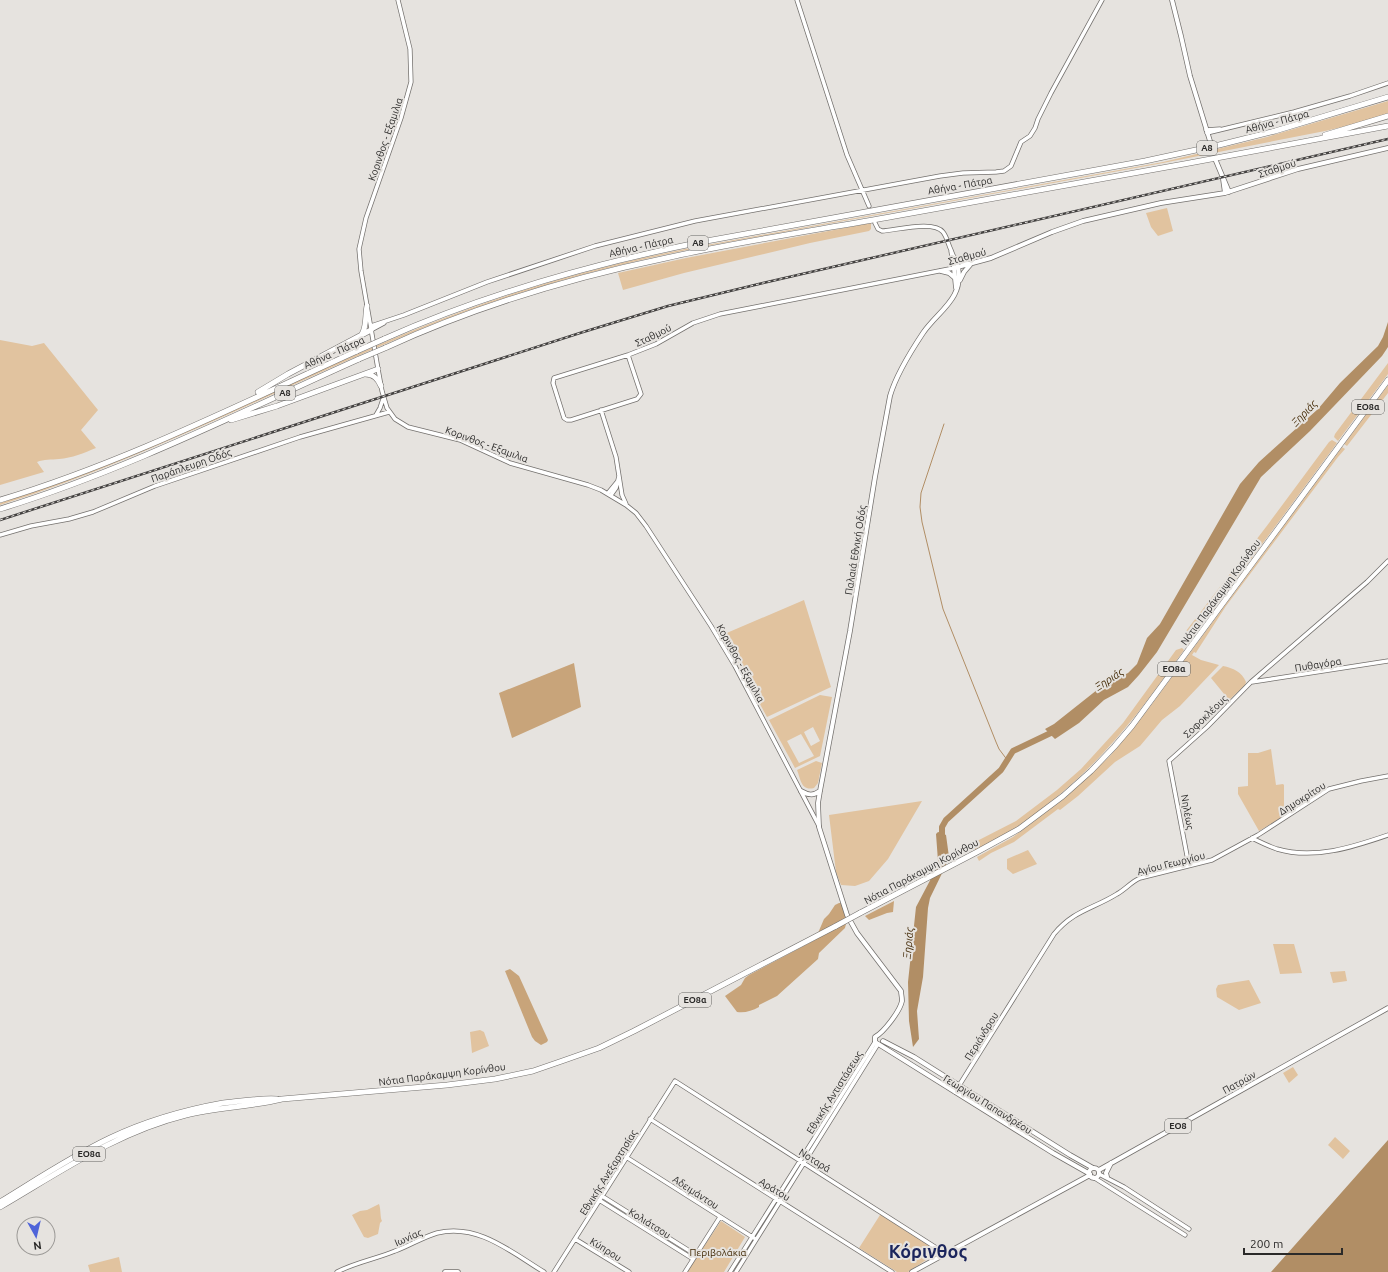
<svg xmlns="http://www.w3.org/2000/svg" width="1388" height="1272" font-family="Ubuntu,sans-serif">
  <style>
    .green { fill: #e1c39f; fill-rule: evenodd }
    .forest { fill: #c8a47a }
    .water { fill: #b18e65 }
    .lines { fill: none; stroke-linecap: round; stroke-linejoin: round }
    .stream { stroke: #b18e65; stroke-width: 1 }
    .river { stroke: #b18e65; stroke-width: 6 }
    .major-tunnel { stroke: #c1bebb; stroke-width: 4; stroke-dasharray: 4 2; stroke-linecap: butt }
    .minor-casing { stroke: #74716e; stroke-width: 5 }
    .major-casing { stroke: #74716e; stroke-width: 5.5 }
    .highway-casing { stroke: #74716e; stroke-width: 6 }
    .minor { stroke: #fff; stroke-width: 3.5 }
    .major { stroke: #fff; stroke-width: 4 }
    .highway { stroke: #fff; stroke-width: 5 }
    .rail-casing { stroke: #434140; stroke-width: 2.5 }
    .rail { stroke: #e6e3df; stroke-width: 1; stroke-dasharray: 3; stroke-linecap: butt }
    .highway-bridge-casing { stroke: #74716e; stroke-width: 6; stroke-linecap: butt }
    .highway-bridge { stroke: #fff; stroke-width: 5 }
    .labels { text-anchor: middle; stroke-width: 4; stroke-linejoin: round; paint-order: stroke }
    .shield { fill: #e6e3df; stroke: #636260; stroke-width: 1 }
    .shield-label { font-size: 9px; font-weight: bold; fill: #2b2a29 }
    .street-label { font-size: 10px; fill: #2b2a29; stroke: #e6e3df }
    .park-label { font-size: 10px; fill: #412905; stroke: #e6e3df }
    .water-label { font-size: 11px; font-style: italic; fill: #472e0b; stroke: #e6e3df }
    .town-label { font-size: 18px; font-weight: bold; fill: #1b255c; stroke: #e6e3df }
  </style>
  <rect width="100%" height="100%" fill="#e6e3df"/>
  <path class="green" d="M 1388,101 L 1388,114 L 1355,124 L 1325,131 L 1163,163 L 701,247 C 607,266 513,291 423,328 C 282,386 146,459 0,505 L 0,503 C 147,457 282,383 424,326 C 508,292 596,267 685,249 L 1163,162 L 1267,137 Z
    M 1167,208 L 1173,231 L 1158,236 L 1151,227 L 1146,213 Z
    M 871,223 L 871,229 L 869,231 L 810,243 L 684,273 L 623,290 L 618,273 L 686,258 Z
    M 0,340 L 32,346 L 44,343 L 98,410 L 81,430 L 96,448 C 84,453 72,458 59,459 C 51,460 44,459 37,462 L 44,472 L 0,485 Z
    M 1388,363 L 1388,374 L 1338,441 L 1334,437 L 1335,434 Z
    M 1388,385 L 1388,393 L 1347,446 L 1344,444 Z
    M 1332,440 L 1337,443 L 1186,647 C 1180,642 1183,637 1186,631 L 1266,527 L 1329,442 Z
    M 1342,447 L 1345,449 L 1338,457 L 1226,606 L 1197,651 L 1196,653 L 1194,652 L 1192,655 L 1201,660 L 1219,665 L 1180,706 L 1162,720 L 1140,746 L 1115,762 L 1078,796 L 1060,810 L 1058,809 L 1014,842 L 991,853 L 979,861 L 977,857 L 1013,837 L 1041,816 L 1066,797 L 1110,756 L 1149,708 Z
    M 804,600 L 831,687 L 767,717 L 722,635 Z
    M 1182,648 L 1184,650 C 1159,685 1134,720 1105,751 C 1079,780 1046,807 1015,829 C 1002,837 988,844 975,851 L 975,844 L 977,841 L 1016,821 L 1057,790 L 1081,769 L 1123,723 L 1176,650 Z
    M 1223,666 C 1233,668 1242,672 1246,682 L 1245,685 L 1229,700 L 1211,678 Z
    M 820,695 L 832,697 L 820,756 L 795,768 L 769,720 ZM 813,727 L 820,741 L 811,746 L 804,732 ZM 801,734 L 814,756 L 799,763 L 787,741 Z
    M 1271,749 L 1276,785 L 1283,784 L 1284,785 L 1284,816 L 1259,831 L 1238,794 L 1238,787 L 1248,786 L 1248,753 L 1258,753 Z
    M 816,761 L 822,763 L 818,783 L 814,788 C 801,791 801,780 797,770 Z
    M 922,801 L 888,859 L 869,881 L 855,886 L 841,885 L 836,872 L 829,815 Z
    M 1028,850 L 1037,864 L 1013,874 L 1007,869 L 1007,859 Z
    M 1273,944 L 1294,944 L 1302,973 L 1280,974 Z
    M 1345,971 L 1347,981 L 1333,983 L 1330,972 Z
    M 1249,980 L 1261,1003 L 1239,1010 L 1217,997 L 1216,989 L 1218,985 Z
    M 480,1030 L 484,1032 L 489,1046 L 472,1053 L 470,1032 Z
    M 1293,1067 L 1298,1075 L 1289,1083 L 1283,1073 Z
    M 1335,1137 L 1350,1151 L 1343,1159 L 1328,1145 Z
    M 379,1204 C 381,1209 380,1218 382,1221 L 380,1223 L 378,1234 L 368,1238 L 364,1237 L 352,1215 L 360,1211 L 367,1210 Z
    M 883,1214 L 931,1246 L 933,1250 L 932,1256 L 908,1272 L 897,1272 L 859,1248 L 880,1215 Z
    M 721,1221 L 745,1237 L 724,1272 L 687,1272 Z
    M 119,1257 L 122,1272 L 90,1272 L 88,1265 Z"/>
  <path class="forest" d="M 574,663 L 581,707 L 512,738 L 499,693 Z
    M 894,901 L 893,912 L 887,913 L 869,920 L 865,916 Z
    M 839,903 L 841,903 C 844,911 848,919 845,928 L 819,953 L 818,959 L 777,996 L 759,1005 L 759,1007 C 752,1011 745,1013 737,1012 L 725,996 L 741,985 L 745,978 L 749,975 L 815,940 L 824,919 L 829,914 L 835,905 Z
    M 510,969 L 519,976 L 548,1040 L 547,1042 L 541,1045 L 535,1041 L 532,1037 L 505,971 Z"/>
  <path class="water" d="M 1388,322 L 1388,347 L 1382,356 L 1310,431 L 1261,477 L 1157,652 L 1139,675 L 1128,687 L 1104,700 L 1079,723 L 1055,739 L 1045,729 L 1054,724 L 1102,686 L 1128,673 L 1137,664 L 1147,638 L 1160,624 L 1240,484 L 1259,462 L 1318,409 L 1340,383 L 1378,346 L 1383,337 Z
    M 938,832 L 942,833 L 946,835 L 949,857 L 948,861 L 930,898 L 928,908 L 923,977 L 917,1011 L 919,1039 L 913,1047 L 909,1021 L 908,982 L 916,907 L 935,871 L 938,861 L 936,834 Z
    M 1388,1140 L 1388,1272 L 1271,1272 Z"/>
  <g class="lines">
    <path class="stream" d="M 944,424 L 921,493 L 920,507 L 922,522 L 943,609 L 996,742 L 999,749 L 1008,761"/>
    <path class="river" d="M 942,840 L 942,827 L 946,820 L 1001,770 L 1013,751 L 1057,730"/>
    <path class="major-tunnel" d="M 1210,141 L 1216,161"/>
    <defs>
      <path id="minor" d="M 398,0 L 410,49 L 411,82 L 401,118 L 366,218 L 359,249 L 361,271 L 378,369 L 382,391 L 387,408 L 395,419 L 408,427 L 460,440 L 510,463 L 588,485 L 601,490 L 626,505 L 636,513 L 646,526 L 711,626 L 735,666 L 819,826
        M 797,0 L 847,155 L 869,206
        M 1206,130 L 1220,129
        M 1207,133 L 1294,112 L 1350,96 L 1388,83
        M 875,223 L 878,229 L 882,231 C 897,230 934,220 943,232 C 947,237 948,244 951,250 C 953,256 956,261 958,267
        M 371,326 L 404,315 L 487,282 L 595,246 L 695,221 L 940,176 L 963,173 L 996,172 L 1004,171 L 1011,166 L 1021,142 L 1030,136 L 1035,128 L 1038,119 L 1051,93 L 1102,0
        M 371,330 L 384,323
        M 628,355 L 641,394 L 637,399 L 571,420 L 567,420 L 564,418 L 553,383 L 554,378 L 628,355 L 656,344 L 693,323 L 720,314 L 954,268 L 951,251
        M 601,410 L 616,457 L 622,495 L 626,504
        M 376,415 L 380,408 L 383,399
        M 608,493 L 617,482
        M 611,495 L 616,488 L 619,476
        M 0,535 L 31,526 L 69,519 L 93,512 L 155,486 L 300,437 L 389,412
        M 1252,682 L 1388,661
        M 1252,838 C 1260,842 1268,846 1277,849 C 1314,860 1353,847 1388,835
        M 1189,866 L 1169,761 L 1207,727 L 1251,682 L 1367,582 L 1388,561
        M 955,1092 L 1054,934 C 1074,910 1093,909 1117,894 C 1126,889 1131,882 1140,878 L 1212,860 L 1258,835 L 1329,789 L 1361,781 L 1388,776
        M 650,1119 L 892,1272
        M 626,1157 L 754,1238
        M 1099,1174 L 1124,1187 L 1189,1229
        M 1093,1177 L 1185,1235
        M 602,1196 L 696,1255
        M 599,1200 L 693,1259
        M 575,1239 L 629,1272
        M 337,1272 C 356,1262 376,1259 395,1251 C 409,1246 423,1237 437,1233 C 478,1223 511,1252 544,1272
        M 554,1272 L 675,1081 L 946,1254
        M 685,1272 L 720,1217
        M 730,1272 L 875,1042
        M 736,1272 L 878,1044"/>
      <path id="major" d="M 1172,0 L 1181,36 L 1190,76 L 1210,141
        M 1216,161 L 1229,192
        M 1223,179 L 1225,193
        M 955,258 L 963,263 L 968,264
        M 958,267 C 964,299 939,310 923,333 C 911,351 896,375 890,396 L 875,477 L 850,631 L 820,791 L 818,803 L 819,827 L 847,915 L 857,933 L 901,991 C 901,994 902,997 902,1001 C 900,1011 884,1032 875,1037 L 875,1042 L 1053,1153 L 1090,1174
        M 941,271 L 949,273 L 956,279
        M 960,280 L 964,272 L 970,265
        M 956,288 L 954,268 L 991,258 L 1052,232 L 1083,221 L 1161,203 L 1225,193 L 1298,169 L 1388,148
        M 801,791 C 808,795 813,796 820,791
        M 883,1041 L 914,1057 L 1070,1155 L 1093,1168
        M1089 1173a5 5 0 1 1 10 0a5 5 0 1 1-10 0Z
        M 1099,1170 L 1388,1008
        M 1107,1177 L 1106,1173 L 1111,1163
        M 445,1272 L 458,1272
        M 912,1272 L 1090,1175"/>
      <path id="highway" d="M 1325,135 L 1388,116
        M 362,334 C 367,326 365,315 367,306
        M 384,339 C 485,294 592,264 701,242 L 1145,161 L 1219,145 L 1275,131 L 1388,97
        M 385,348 C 474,307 570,278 666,258 C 741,241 818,230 895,216 C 1059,187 1224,157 1388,126
        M 365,374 C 374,374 378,379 381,386
        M 258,392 L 288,374 L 371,330
        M 231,420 L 277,406 L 378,369
        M 0,500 C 123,463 240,404 357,351
        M 0,509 C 124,471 241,412 359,359
        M 860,913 L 977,852 L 1019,829 L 1063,796 L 1091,771 L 1114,747 L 1132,726 L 1388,380
        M 0,1202 C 36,1180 72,1156 110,1138 C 146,1121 184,1110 223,1103 C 241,1101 259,1098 277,1099
        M 0,1207 C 60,1172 117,1132 186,1115 C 217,1107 250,1107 282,1099 L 447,1085 L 495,1079 L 533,1071 L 562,1061 L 599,1048 L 634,1031 L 836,926"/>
    </defs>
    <use href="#minor" class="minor-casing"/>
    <use href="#major" class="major-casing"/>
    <use href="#highway" class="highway-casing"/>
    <use href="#minor" class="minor"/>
    <use href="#major" class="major"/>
    <use href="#highway" class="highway"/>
    <defs>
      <path id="rail" d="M 0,520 L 580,333 L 668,306 L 763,283 L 1388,139"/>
    </defs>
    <use href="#rail" class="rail-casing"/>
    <use href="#rail" class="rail"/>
    <defs>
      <path id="highway-bridge" d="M 357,351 L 384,339
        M 359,359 L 385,348
        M 836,926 L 860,913"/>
    </defs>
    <use href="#highway-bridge" class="highway-bridge-casing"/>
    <use href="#highway-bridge" class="highway-bridge"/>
  </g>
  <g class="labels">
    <g class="shield">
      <rect x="1197" y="141" width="20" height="14" rx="3"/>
      <rect x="688" y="236" width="20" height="14" rx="3"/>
      <rect x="275" y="386" width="20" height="14" rx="3"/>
      <rect x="1352" y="400" width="32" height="14" rx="3"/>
      <rect x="1158" y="662" width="32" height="14" rx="3"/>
      <rect x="679" y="993" width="32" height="14" rx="3"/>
      <rect x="1165" y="1119" width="26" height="14" rx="3"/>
      <rect x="73" y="1147" width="32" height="14" rx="3"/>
    </g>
    <g class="shield-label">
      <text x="1207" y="151">Α8</text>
      <text x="698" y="246">Α8</text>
      <text x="285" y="396">Α8</text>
      <text x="1368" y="410">ΕΟ8α</text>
      <text x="1174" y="672">ΕΟ8α</text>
      <text x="695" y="1003">ΕΟ8α</text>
      <text x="1178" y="1129">ΕΟ8</text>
      <text x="89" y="1157">ΕΟ8α</text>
    </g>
    <g class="street-label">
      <text transform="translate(1277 121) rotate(-15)" y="4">Αθήνα - Πάτρα</text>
      <text transform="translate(385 139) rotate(-71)" y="4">Κορινθος - Εξαμιλια</text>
      <text transform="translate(1277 168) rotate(-18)" y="4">Σταθμού</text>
      <text transform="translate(960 185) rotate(-10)" y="4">Αθήνα - Πάτρα</text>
      <text transform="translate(641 246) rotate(-13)" y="4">Αθήνα - Πάτρα</text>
      <text transform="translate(967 256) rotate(-15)" y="4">Σταθμού</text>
      <text transform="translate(653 335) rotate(-26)" y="4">Σταθμού</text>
      <text transform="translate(334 352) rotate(-24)" y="4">Αθήνα - Πάτρα</text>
      <text transform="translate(487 444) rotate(20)" y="4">Κορινθος - Εξαμιλια</text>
      <text transform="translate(191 465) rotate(-19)" y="4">Παράπλευρη Οδός</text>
      <text transform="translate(855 550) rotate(-81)" y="4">Παλαιά Εθνική Οδός</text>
      <text transform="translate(1220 592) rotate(-54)" y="4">Νότια Παράκαμψη Κορίνθου</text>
      <text transform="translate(741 663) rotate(61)" y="4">Κορινθος - Εξαμιλια</text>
      <text transform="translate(1318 664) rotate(-9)" y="4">Πυθαγόρα</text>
      <text transform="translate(1205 716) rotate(-44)" y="4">Σοφοκλέους</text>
      <text transform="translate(1302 798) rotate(-32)" y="4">Δημοκρίτου</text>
      <text transform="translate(1188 812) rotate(80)" y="4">Νηλέως</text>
      <text transform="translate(1171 863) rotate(-14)" y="4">Αγίου Γεωργίου</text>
      <text transform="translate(921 871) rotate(-28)" y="4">Νότια Παράκαμψη Κορίνθου</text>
      <text transform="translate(981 1036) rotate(-58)" y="4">Περιάνδρου</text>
      <text transform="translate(442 1074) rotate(-7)" y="4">Νότια Παράκαμψη Κορίνθου</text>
      <text transform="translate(1239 1082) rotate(-29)" y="4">Πατρών</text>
      <text transform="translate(834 1092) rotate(-58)" y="4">Εθνικής Αντιστάσεως</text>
      <text transform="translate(988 1104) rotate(32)" y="4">Γεωργίου Παπανδρέου</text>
      <text transform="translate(815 1160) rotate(32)" y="4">Νοταρά</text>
      <text transform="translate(608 1172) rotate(-58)" y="4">Εθνικής Ανεξαρτησίας</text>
      <text transform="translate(775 1189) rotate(32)" y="4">Αράτου</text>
      <text transform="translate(696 1192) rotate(33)" y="4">Αδειμάντου</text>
      <text transform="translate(650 1223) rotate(32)" y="4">Κολιάτσου</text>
      <text transform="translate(408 1237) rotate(-24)" y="4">Ιωνίας</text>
      <text transform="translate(606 1249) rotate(32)" y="4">Κύπρου</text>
    </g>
    <g class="park-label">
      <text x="718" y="1256">Περιβολάκια</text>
    </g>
    <g class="water-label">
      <text transform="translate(1304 413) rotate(-46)" y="4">Ξηριάς</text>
      <text transform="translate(1109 679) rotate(-33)" y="4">Ξηριάς</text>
      <text transform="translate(908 943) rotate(-85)" y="4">Ξηριάς</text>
    </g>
    <g class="town-label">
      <text x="928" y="1258">Κόρινθος</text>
    </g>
  </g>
  <g transform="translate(36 1236) rotate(172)"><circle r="19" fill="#e6e3df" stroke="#9b9996"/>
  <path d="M0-3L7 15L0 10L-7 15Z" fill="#4f64d9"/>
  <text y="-6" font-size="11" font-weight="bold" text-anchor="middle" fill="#2b2a29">N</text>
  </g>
  <path d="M1244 1248v6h98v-6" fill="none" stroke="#2b2a29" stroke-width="2"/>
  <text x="1250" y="1248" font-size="12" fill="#2b2a29" stroke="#e6e3df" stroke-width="3" paint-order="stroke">200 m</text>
</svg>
